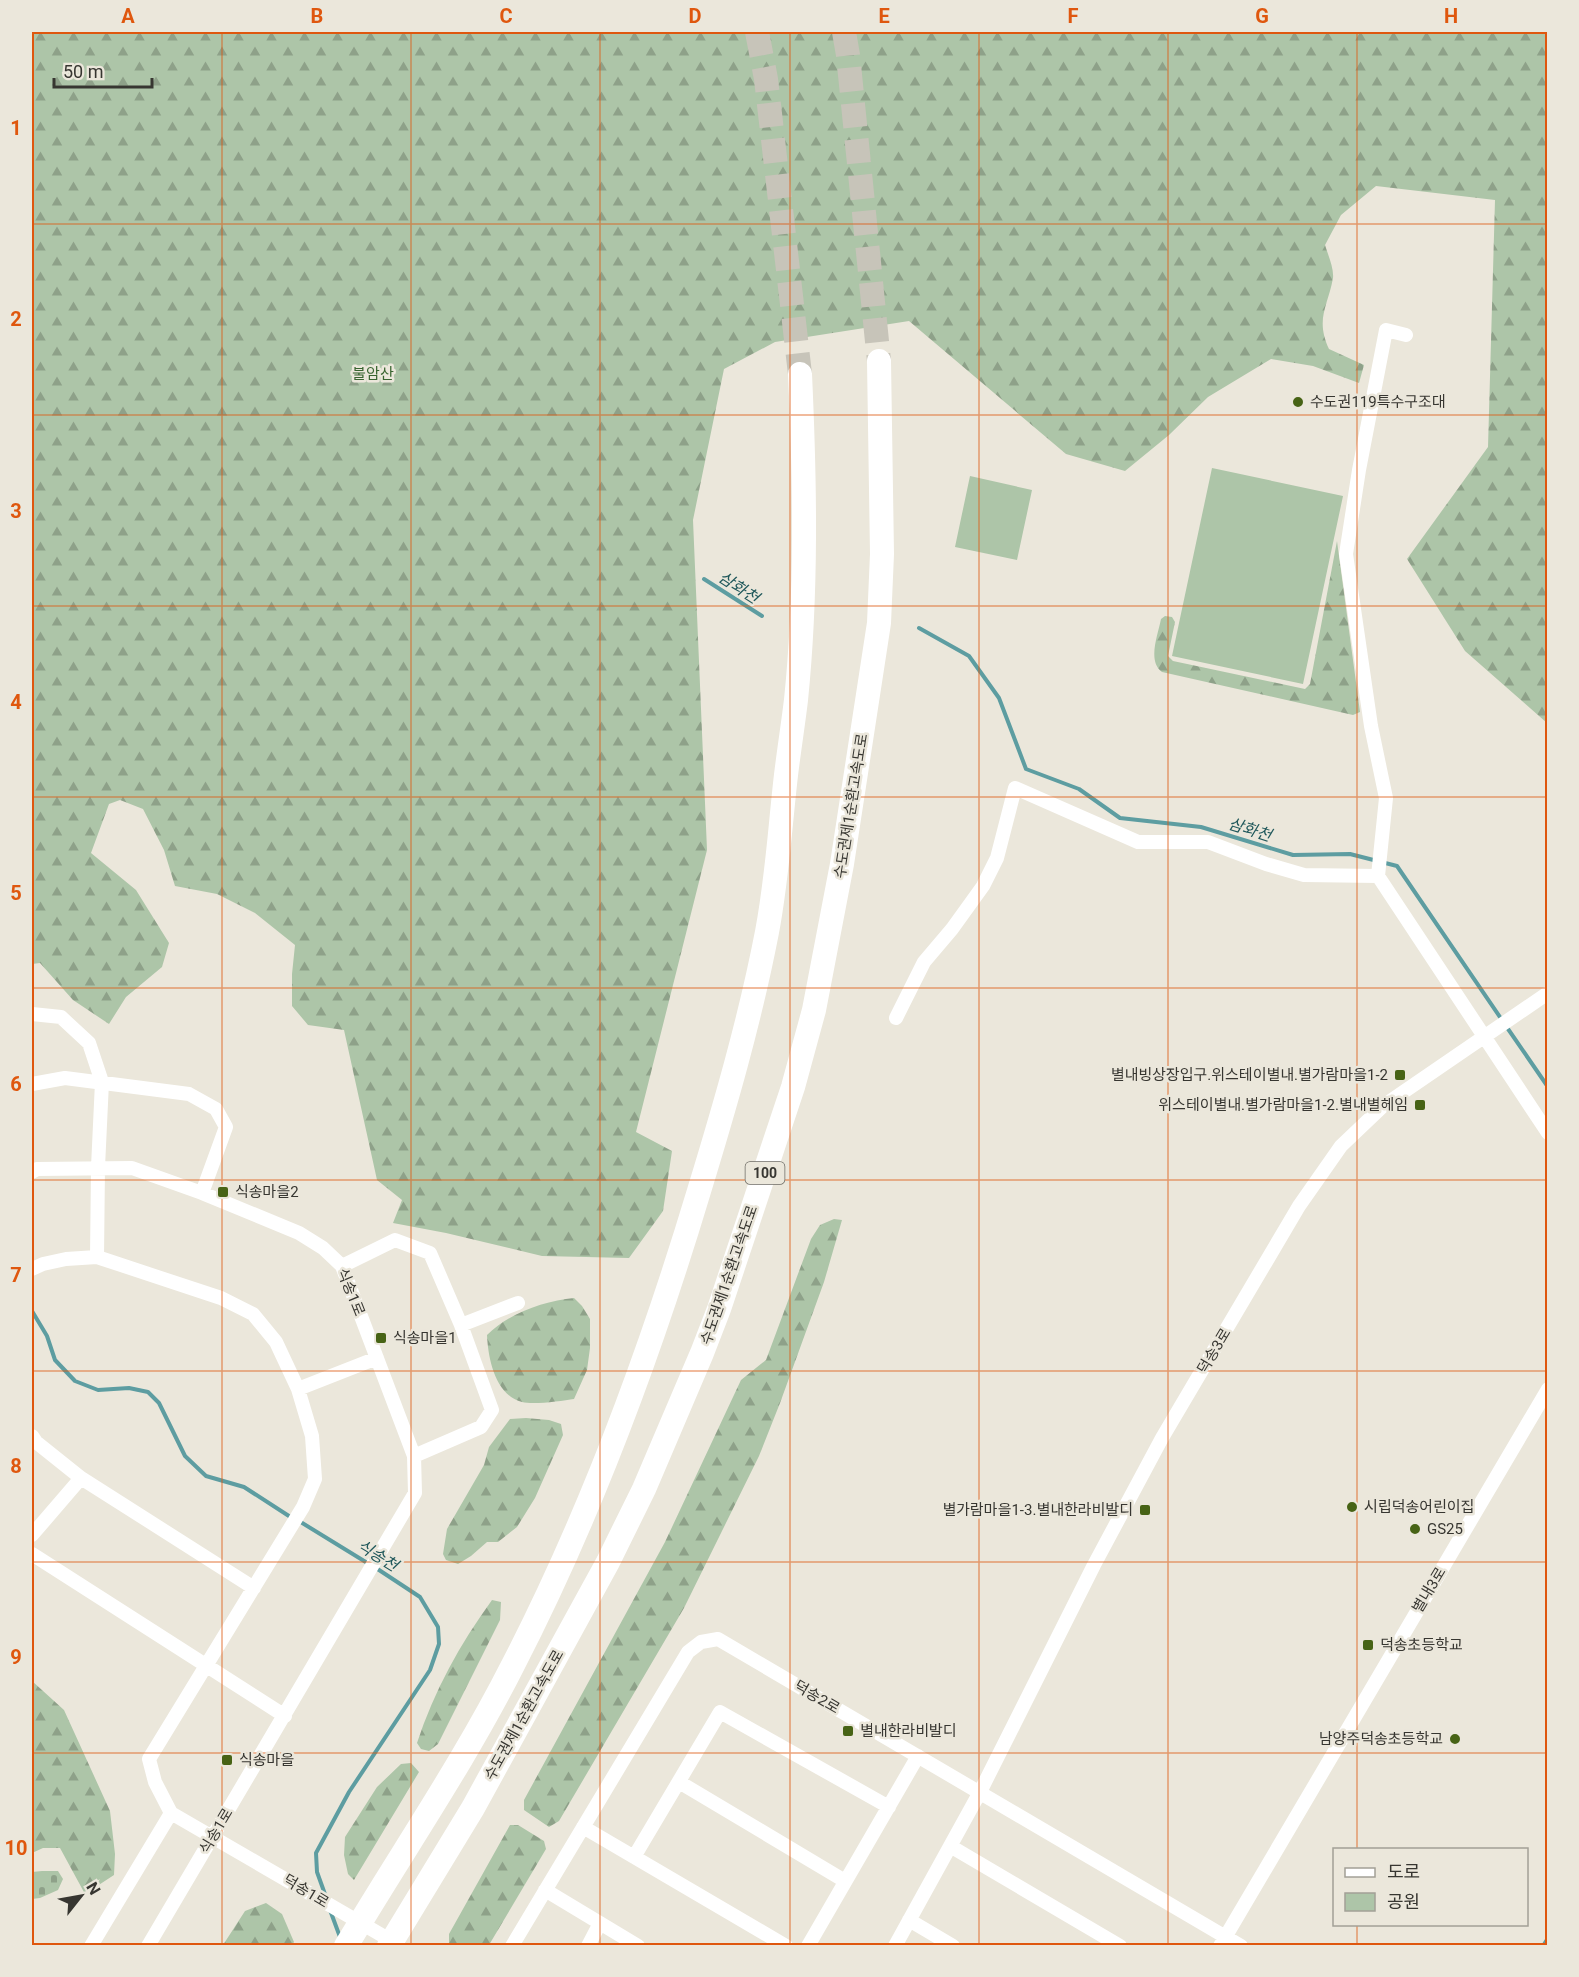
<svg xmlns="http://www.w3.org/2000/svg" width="1579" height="1977" font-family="Roboto,'Noto Sans KR',sans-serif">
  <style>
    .forest { fill: url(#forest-firs) }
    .cemetery { fill: url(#cemetery-stones) }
    .park { fill: #adc5a8 }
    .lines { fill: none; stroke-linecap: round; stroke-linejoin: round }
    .stream { stroke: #5d9da1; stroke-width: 4 }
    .highway-tunnel { stroke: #c7c4b9; stroke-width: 24; stroke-dasharray: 24 12; stroke-linecap: butt }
    .street { stroke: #fff; stroke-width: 14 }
    .highway { stroke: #fff; stroke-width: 24 }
    .grid { fill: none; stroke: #df570e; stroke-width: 1.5; stroke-opacity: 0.55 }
    .poi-dot { fill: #476315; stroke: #ebe7db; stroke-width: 2 }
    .labels { text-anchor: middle; stroke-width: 5; stroke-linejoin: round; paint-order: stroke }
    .shield { fill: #ebe7db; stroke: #6d6b64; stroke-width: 1.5 }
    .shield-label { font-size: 14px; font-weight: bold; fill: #373631 }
    .park-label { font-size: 15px; fill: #38642f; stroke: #ebe7db }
    .poi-label { font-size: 15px; fill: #373631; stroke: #ebe7db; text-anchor: start }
    .street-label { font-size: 15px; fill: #373631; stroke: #ebe7db }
    .water-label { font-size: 16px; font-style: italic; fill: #20585b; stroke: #ebe7db }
    .neatline { fill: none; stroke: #df570e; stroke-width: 2 }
    .grid-label { font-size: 20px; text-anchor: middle; font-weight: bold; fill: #df570e }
  </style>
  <defs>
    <pattern id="forest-firs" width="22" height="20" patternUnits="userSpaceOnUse" patternTransform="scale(1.5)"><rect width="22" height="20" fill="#adc5a8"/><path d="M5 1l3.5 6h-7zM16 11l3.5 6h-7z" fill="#8ea189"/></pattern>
    <pattern id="cemetery-stones" width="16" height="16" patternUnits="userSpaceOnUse" patternTransform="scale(1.5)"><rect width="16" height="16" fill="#adc5a8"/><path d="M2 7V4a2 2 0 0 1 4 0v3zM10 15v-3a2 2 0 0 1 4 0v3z" fill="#8ea189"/></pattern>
  </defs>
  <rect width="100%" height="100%" fill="#ebe7db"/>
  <path class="forest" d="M 32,32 L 1547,32 L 1547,723 L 1465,651 L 1407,559 L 1488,447 L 1495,200 L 1376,186 L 1341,215 L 1325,245 C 1328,255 1334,268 1333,278 C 1328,306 1315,319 1329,349 L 1364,365 L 1359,383 L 1313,366 L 1271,359 L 1208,397 L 1169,435 L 1125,471 L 1066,454 L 909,321 L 775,342 L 724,369 L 693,520 L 707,850 L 636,1132 L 672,1151 L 663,1211 L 629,1258 L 542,1256 L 446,1233 L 393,1223 L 402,1200 L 377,1180 L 344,1030 L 308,1025 L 292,1006 L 292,974 L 295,945 L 255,913 L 217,894 L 175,886 L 164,850 L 143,809 L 120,800 L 109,804 L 91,853 L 136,890 L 169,943 L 162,967 L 126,997 L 109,1024 L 73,1000 L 40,963 L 32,964 Z
    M 1337,541 L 1360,712 L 1353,715 L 1162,672 C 1147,661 1158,635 1161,619 L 1165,616 L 1172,617 L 1175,622 L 1168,656 L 1173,661 L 1305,689 L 1310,684 Z
    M 834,1219 L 842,1220 L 824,1282 L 780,1403 L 759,1456 L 684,1608 L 559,1821 L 549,1827 L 524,1810 L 524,1800 L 665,1542 L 741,1380 L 766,1360 L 811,1239 L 820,1225 Z
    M 574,1298 L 582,1306 L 590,1319 L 590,1348 L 587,1370 L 574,1399 C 562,1401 533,1405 522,1402 C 495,1395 488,1358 487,1335 C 509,1313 544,1301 574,1298 Z
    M 526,1418 L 549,1420 L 561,1424 L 563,1435 L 535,1498 L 517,1527 L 498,1542 L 487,1542 L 471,1556 L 458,1564 L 446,1560 L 443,1554 L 447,1529 L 484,1465 L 489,1447 L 510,1419 Z
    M 492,1600 L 501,1602 L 500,1620 L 438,1744 L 429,1751 L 421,1749 L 417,1743 C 434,1691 460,1644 492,1600 Z
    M 32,1681 L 64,1710 L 110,1811 L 115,1854 L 114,1875 L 85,1894 L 60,1848 L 43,1848 L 32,1853 Z
    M 411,1763 L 419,1772 L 354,1880 L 348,1874 L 344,1855 L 345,1837 L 377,1787 L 401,1764 Z
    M 510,1825 L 518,1825 L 544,1841 L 546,1849 L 489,1945 L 453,1945 L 449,1943 L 449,1934 Z
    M 266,1903 L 282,1914 L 294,1942 L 292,1945 L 223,1945 L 245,1911 Z"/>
  <path class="cemetery" d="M 42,1871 L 58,1871 L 63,1879 L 58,1890 L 40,1898 L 32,1899 L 32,1872 Z"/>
  <path class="park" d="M 1212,468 L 1343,496 L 1303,684 L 1172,656 Z
    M 970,476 L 1032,490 L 1017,560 L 955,547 Z"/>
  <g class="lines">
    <path class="stream" d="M 704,579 L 762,616
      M 919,628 L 969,656 L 999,698 L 1026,769 L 1079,789 L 1120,818 L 1201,827 L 1293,855 L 1350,854 L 1397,866 L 1502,1020
      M 1506,1026 L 1548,1087
      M 32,1311 L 47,1336 L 55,1360 L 75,1381 L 98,1390 L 129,1388 L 148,1392 L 159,1403 L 185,1456 L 206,1476 L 244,1487 L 292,1518
      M 299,1521 L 369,1564
      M 326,1897 L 317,1872 L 316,1853 L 349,1792 L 430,1670 L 439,1644 L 438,1627 L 420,1597 L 376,1568
      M 330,1910 L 340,1937
      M 1543,1946 L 1548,1938"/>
    <path class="highway-tunnel" d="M 757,32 L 766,79 L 800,374
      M 844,32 L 848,55 L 879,361"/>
    <path class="street" d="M 1406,335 L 1386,330 L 1359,470 L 1346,554 L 1371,726 L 1386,798 L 1378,876 L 1548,1133
      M 32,1014 L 61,1017 L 89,1043 L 102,1082 L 98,1167 L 97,1257
      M 896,1018 L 924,962 L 952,929 L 983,886 L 997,858 L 1015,788 L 1138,842 L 1208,842 L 1266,864 L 1304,875 L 1378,876
      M 32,1084 L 65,1078 L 189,1094 L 216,1109 L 226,1127 L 202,1193
      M 32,1172 L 37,1169 L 132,1168 L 202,1193 L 299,1233 L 323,1248 L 342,1266 L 414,1456 L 415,1493 L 148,1946
      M 342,1266 L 395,1240 L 430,1253 L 461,1325 L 492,1410 L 481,1427 L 414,1456
      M 32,1269 L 43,1264 L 66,1259 L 97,1257 L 221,1298 L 253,1314 L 276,1342 L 298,1389 L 312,1436 L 315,1479 L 303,1507 L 149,1759 L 155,1782 L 171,1813 L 397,1944
      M 461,1325 L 518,1303
      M 298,1389 L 377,1358
      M 32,1436 L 36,1442 L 81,1478 L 254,1588
      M 32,1535 L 81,1478
      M 32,1554 L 285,1716
      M 679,1782 L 845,1881
      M 583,1827 L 786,1946
      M 950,1846 L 1120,1946
      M 634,1857 L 720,1712 L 889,1807
      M 545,1890 L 638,1946
      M 909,1920 L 953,1946
      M 91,1946 L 171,1813
      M 512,1946 L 688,1652 L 701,1642 L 718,1639 L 1241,1946
      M 588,1946 L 600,1923
      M 808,1946 L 918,1756
      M 895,1946 L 980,1792 L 1094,1565 L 1162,1438 L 1299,1206 L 1341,1146 L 1383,1106 L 1548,993
      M 1220,1946 L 1548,1389"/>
    <path class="highway" d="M 346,1946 C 402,1852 464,1762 513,1665 C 591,1514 650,1354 699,1191 C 725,1106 750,1020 767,932 C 777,880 780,827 786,775 C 789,750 793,725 796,700 C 807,592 805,482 800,374
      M 389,1946 L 473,1808 L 608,1562 L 644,1489 L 702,1353 L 719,1309 L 793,1087 L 814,1010 L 842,864 L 879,623 L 882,554 L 879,361"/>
  </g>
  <path class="grid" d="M 222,32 L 222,1946M 411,32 L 411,1946M 600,32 L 600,1946M 790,32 L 790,1946M 979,32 L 979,1946M 1168,32 L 1168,1946M 1357,32 L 1357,1850M 32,224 L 1548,224M 32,415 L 1548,415M 32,606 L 1548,606M 32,797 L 1548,797M 32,988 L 1548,988M 32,1180 L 1548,1180M 32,1371 L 1548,1371M 32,1562 L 1548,1562M 32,1753 L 1548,1753M 1357,1924 L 1357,1946"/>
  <g class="poi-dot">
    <circle cx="1298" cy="402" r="6"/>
    <rect x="1394" y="1069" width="12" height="12" rx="3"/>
    <rect x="1414" y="1099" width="12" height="12" rx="3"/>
    <rect x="217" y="1186" width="12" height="12" rx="3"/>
    <rect x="375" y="1332" width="12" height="12" rx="3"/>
    <circle cx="1352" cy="1507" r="6"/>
    <rect x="1139" y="1504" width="12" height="12" rx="3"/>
    <circle cx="1415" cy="1529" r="6"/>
    <rect x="1362" y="1639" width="12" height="12" rx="3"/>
    <rect x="842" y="1725" width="12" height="12" rx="3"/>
    <circle cx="1455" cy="1739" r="6"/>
    <rect x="221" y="1754" width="12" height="12" rx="3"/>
  </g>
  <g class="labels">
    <rect class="shield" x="745.5" y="1162" width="39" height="22" rx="4.5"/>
    <g class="shield-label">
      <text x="765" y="1178">100</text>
    </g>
    <g class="park-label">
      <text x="373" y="379">불암산</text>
    </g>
    <g class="poi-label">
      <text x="1310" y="407">수도권119특수구조대</text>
      <text x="1388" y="1080" text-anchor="end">별내빙상장입구.위스테이별내.별가람마을1-2</text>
      <text x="1408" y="1110" text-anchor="end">위스테이별내.별가람마을1-2.별내별헤임</text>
      <text x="235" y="1197">식송마을2</text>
      <text x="393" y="1343">식송마을1</text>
      <text x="1364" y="1512">시립덕송어린이집</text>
      <text x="1133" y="1515" text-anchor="end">별가람마을1-3.별내한라비발디</text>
      <text x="1427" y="1534">GS25</text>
      <text x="1380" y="1650">덕송초등학교</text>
      <text x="860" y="1736">별내한라비발디</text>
      <text x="1443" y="1744" text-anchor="end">남양주덕송초등학교</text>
      <text x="239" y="1765">식송마을</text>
    </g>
    <g class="street-label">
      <text transform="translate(851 806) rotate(-81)" y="5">수도권제1순환고속도로</text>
      <text transform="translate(729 1275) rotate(-71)" y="5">수도권제1순환고속도로</text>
      <text transform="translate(351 1292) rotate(68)" y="5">식송1로</text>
      <text transform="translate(1214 1351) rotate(-59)" y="5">덕송3로</text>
      <text transform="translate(1429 1590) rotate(-59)" y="5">별내3로</text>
      <text transform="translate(817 1697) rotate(30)" y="5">덕송2로</text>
      <text transform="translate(524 1715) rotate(-61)" y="5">수도권제1순환고속도로</text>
      <text transform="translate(216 1831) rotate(-59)" y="5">식송1로</text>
      <text transform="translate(306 1891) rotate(31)" y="5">덕송1로</text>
    </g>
    <g class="water-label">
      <text transform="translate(739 587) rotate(33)" y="6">삼화천</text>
      <text transform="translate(1250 829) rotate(17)" y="6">삼화천</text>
      <text transform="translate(378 1555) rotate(32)" y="6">식송천</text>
    </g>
  </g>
  <rect width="1579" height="1977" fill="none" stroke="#ebe7db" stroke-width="66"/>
  <rect x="1333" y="1848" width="195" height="78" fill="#ebe7db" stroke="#a3a097" stroke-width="1.5"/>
  <rect x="1345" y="1868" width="30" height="9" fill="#ffffff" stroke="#a3a097" stroke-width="1.5"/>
  <text x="1387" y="1878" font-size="18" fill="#373631">도로</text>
  <rect x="1345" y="1893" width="30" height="18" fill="#adc5a8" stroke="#a3a097" stroke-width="1.5"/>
  <text x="1387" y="1908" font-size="18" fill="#373631">공원</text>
  <g transform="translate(81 1896) rotate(59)" stroke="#ebe7db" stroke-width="4.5" paint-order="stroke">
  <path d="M0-4.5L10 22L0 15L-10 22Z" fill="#373631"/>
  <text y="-9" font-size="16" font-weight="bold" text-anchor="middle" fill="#373631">N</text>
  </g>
  <path d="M54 78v9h98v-9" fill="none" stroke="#373631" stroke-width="3"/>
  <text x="63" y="78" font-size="18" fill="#373631" stroke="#ebe7db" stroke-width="4.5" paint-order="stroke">50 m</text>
  <rect x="33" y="33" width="1513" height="1911" class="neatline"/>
  <g class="grid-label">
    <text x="128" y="23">A</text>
    <text x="317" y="23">B</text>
    <text x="506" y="23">C</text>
    <text x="695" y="23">D</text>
    <text x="884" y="23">E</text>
    <text x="1073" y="23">F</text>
    <text x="1262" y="23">G</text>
    <text x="1451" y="23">H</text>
    <text x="16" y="135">1</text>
    <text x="16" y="326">2</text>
    <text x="16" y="518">3</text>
    <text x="16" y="709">4</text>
    <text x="16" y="900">5</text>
    <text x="16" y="1091">6</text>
    <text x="16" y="1282">7</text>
    <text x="16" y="1473">8</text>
    <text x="16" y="1664">9</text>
    <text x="16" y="1855">10</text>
  </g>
</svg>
